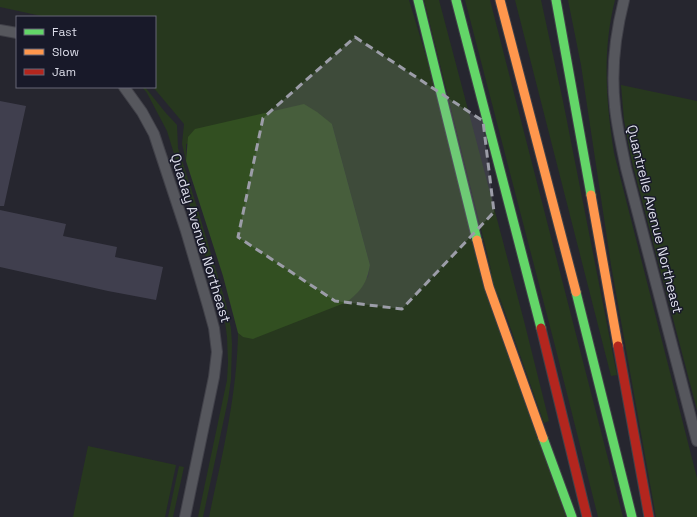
<svg xmlns="http://www.w3.org/2000/svg" width="697" height="517" font-family="'Space Grotesk',sans-serif">
  <style>
    .green { fill: #27381e }
    .forest { fill: #324f21 }
    .building { fill: #403f4e }
    .lines { fill: none; stroke-linecap: round; stroke-linejoin: round }
    .street-casing { stroke: #414149; stroke-width: 12 }
    .fast-casing { stroke: #414149; stroke-width: 11 }
    .slow-casing { stroke: #414149; stroke-width: 11 }
    .jam-casing { stroke: #414149; stroke-width: 11 }
    .street { stroke: #56575d; stroke-width: 10 }
    .fast { stroke: #63d668; stroke-width: 9 }
    .slow { stroke: #ff974d; stroke-width: 9 }
    .jam { stroke: #b3261e; stroke-width: 9 }
    .marked { fill: #9c9da8; fill-opacity: 0.2; stroke: #9c9da8; stroke-width: 3; stroke-dasharray: 8 5; stroke-linejoin: round }
    .labels { text-anchor: middle; stroke-width: 3; stroke-linejoin: round; paint-order: stroke }
    .street-label { font-size: 14px; fill: #dcdde9; stroke: #181929 }
  </style>
  <rect width="100%" height="100%" fill="#26262f"/>
  <path class="green" d="M 0,0 L 409,0 L 566,517 L 209,517 C 222,456 237,396 238,333 L 243,337 L 368,277 L 370,265 L 332,124 L 186,144 L 186,161 L 182,144 L 184,124 L 153,87 L 155,87 L 155,17 L 46,17 L 0,7 Z
    M 424,0 L 439,0 L 524,321 L 549,421 L 544,423 L 494,281 Z
    M 465,0 L 490,0 L 623,517 L 598,517 L 554,342 Z
    M 515,0 L 541,0 L 563,101 L 617,375 L 611,376 Z
    M 568,0 L 615,0 C 602,51 606,102 614,153 L 697,478 L 697,517 L 656,517 L 611,265 L 581,65 Z
    M 621,85 L 697,101 L 697,410 L 632,162 L 624,120 Z
    M 142,87 L 145,87 L 165,112 L 177,125 L 178,148 L 197,207 L 226,304 L 231,329 L 232,344 L 231,379 L 228,400 L 203,517 L 198,517 L 227,380 L 228,362 L 227,337 L 225,321 L 221,306 L 167,131 L 147,93 Z
    M 88,446 L 176,465 L 165,517 L 73,517 Z
    M 179,466 L 184,467 L 173,517 L 168,517 Z"/>
  <path class="forest" d="M 304,104 L 317,112 L 332,124 L 370,265 C 367,283 361,291 347,302 L 253,339 L 243,337 L 238,333 L 223,276 L 186,161 L 188,137 L 195,129 Z"/>
  <path class="building" d="M 0,101 L 26,106 L 4,206 L 0,206 Z
    M 0,210 L 66,224 L 63,236 L 117,247 L 115,257 L 163,267 L 156,300 L 108,291 L 0,267 Z"/>
  <g class="lines">
    <defs>
      <path id="street" d="M 624,0 C 615,35 611,71 615,107 C 617,128 622,148 626,168 L 697,441
        M 0,30 L 17,33
        M 124,87 L 142,112 L 154,134 L 186,231 L 208,306 L 214,328 L 217,352 L 214,377 L 185,517"/>
      <path id="fast" d="M 418,0 L 477,240
        M 456,0 L 541,328
        M 556,0 L 591,195
        M 576,292 L 632,517
        M 543,438 L 572,517"/>
      <path id="slow" d="M 500,0 L 576,292
        M 591,195 L 618,346
        M 477,240 L 489,287 L 543,438"/>
      <path id="jam" d="M 541,328 L 587,517
        M 618,346 L 649,517"/>
    </defs>
    <use href="#street" class="street-casing"/>
    <use href="#fast" class="fast-casing"/>
    <use href="#slow" class="slow-casing"/>
    <use href="#jam" class="jam-casing"/>
    <use href="#street" class="street"/>
    <use href="#fast" class="fast"/>
    <use href="#slow" class="slow"/>
    <use href="#jam" class="jam"/>
  </g>
  <path class="marked" d="M 355,37 L 483,121 L 494,212 L 402,309 L 335,301 L 238,237 L 263,118 Z"/>
  <g class="labels">
    <g class="street-label">
      <text transform="translate(655 219) rotate(76)" y="5">Quantrelle Avenue Northeast</text>
      <text transform="translate(201 238) rotate(73)" y="5">Quaday Avenue Northeast</text>
    </g>
  </g>
  <rect x="16" y="16" width="140" height="72" fill="#181929" stroke="#666776"/>
  <rect x="24" y="29" width="20" height="6" fill="#63d668" stroke="#666776"/>
  <text x="52" y="36" font-size="12" fill="#dcdde9">Fast</text>
  <rect x="24" y="49" width="20" height="6" fill="#ff974d" stroke="#666776"/>
  <text x="52" y="56" font-size="12" fill="#dcdde9">Slow</text>
  <rect x="24" y="69" width="20" height="6" fill="#b3261e" stroke="#666776"/>
  <text x="52" y="76" font-size="12" fill="#dcdde9">Jam</text>
</svg>
